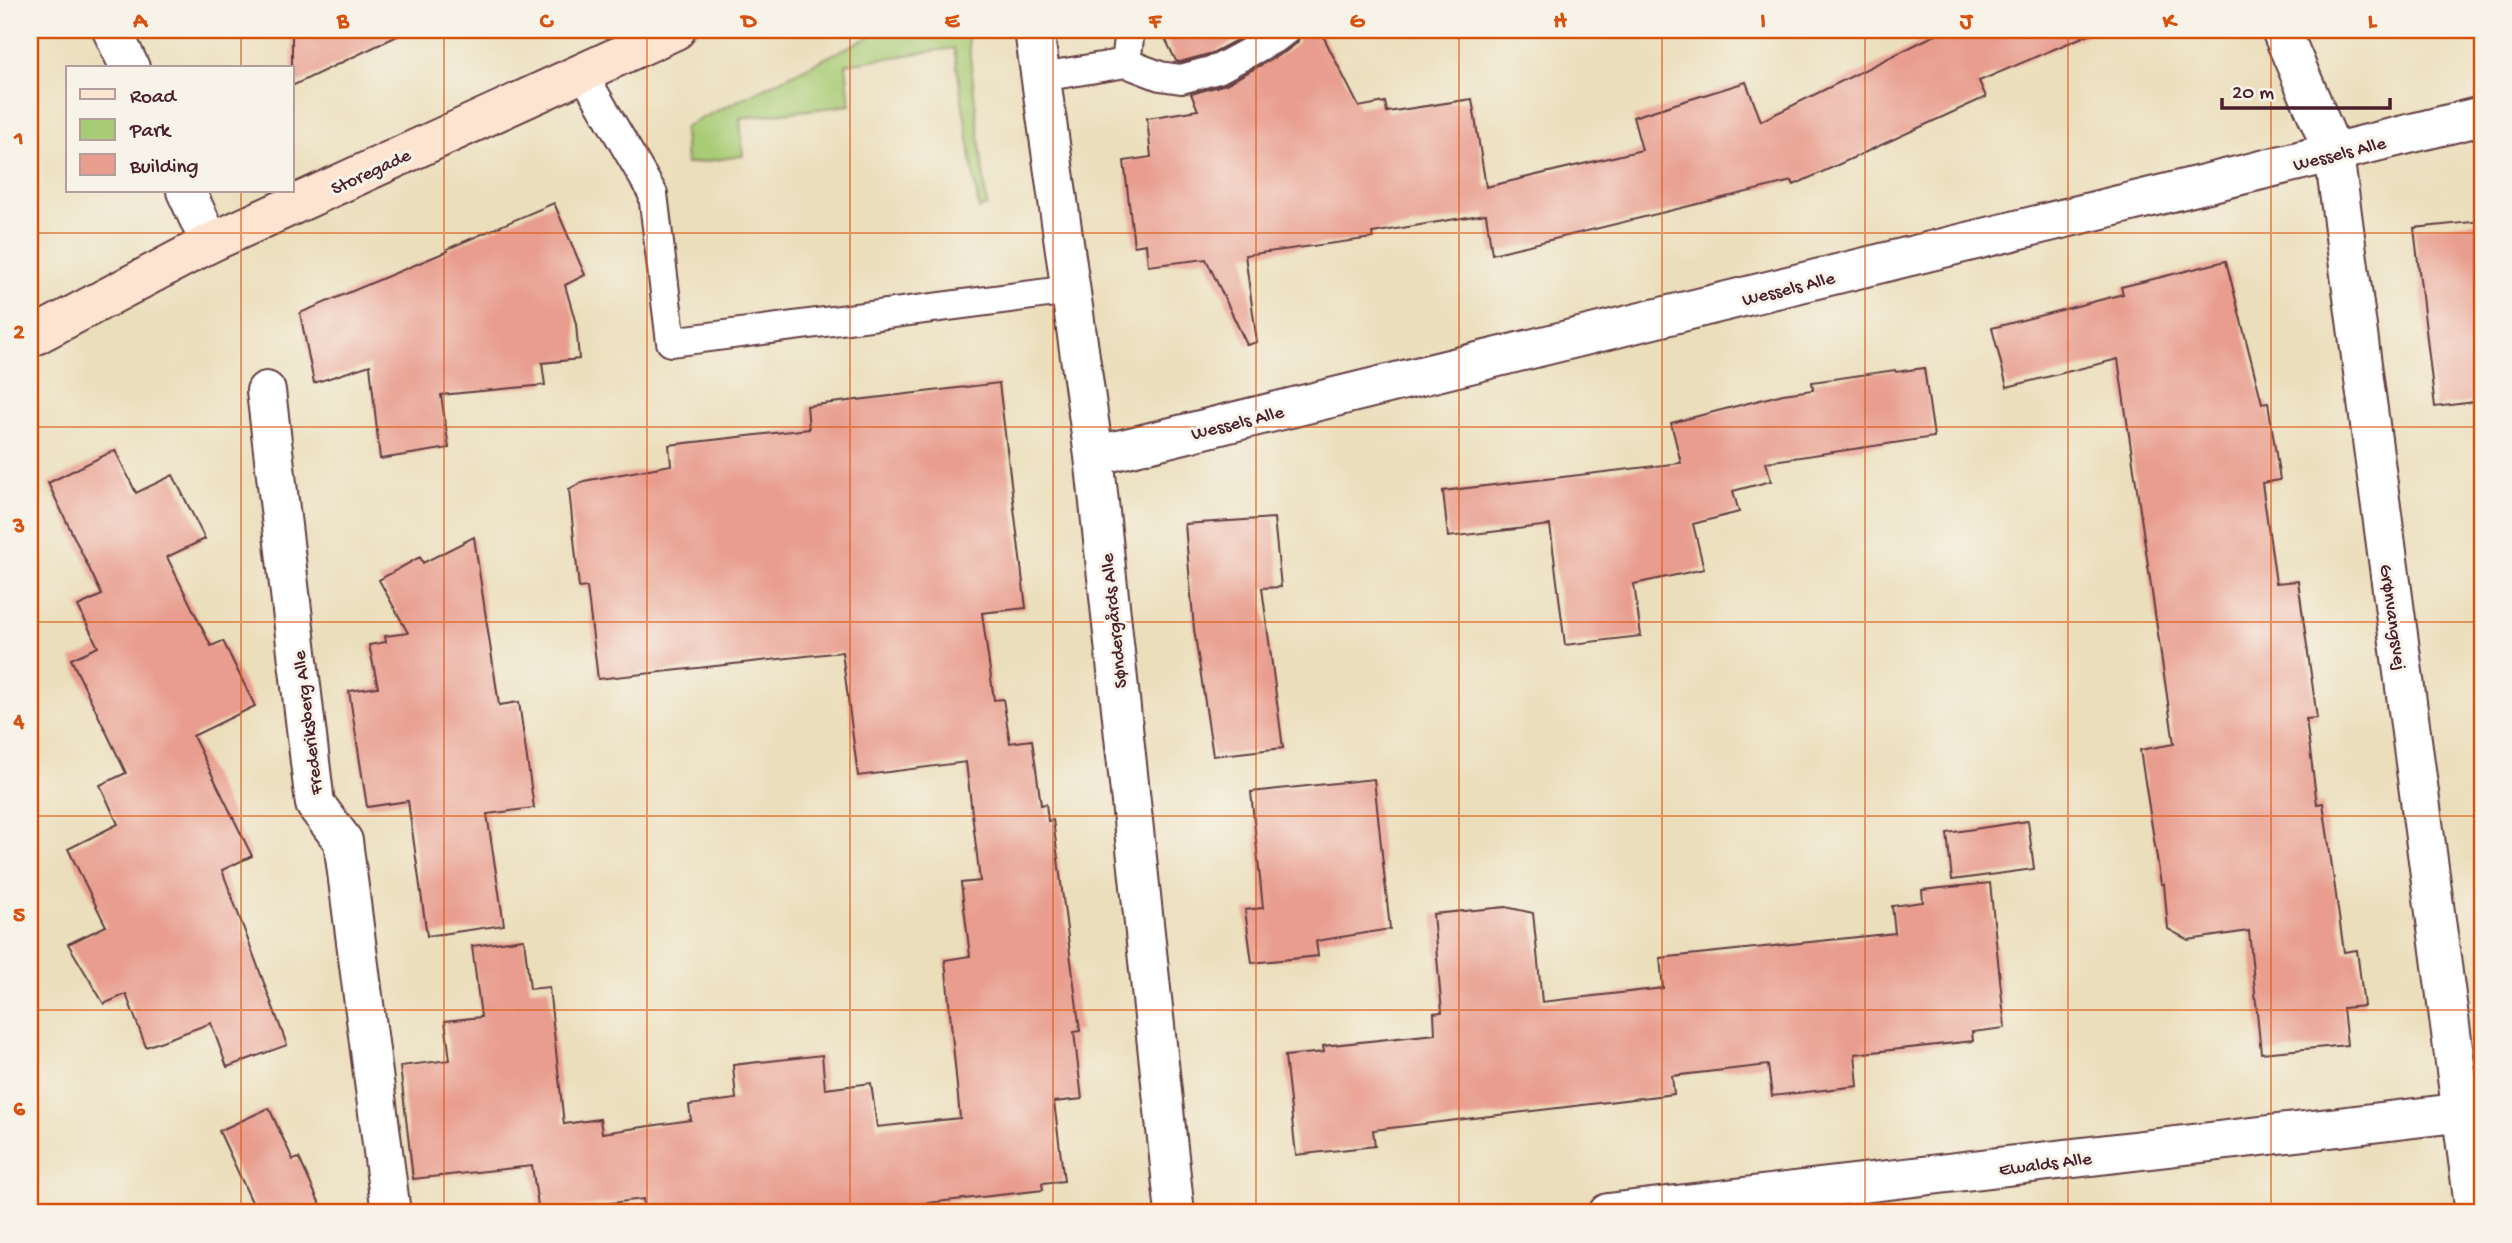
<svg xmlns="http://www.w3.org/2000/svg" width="2512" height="1243" font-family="'Gochi Hand',sans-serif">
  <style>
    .green { fill: #a8cb75; stroke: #797550; stroke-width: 2 }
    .building { fill: #e89d8e }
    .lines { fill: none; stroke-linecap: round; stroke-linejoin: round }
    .lane-casing { stroke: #623c41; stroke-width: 32 }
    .street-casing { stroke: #623c41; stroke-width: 42 }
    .secondary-casing { stroke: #623c41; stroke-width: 42 }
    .lane { stroke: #fff; stroke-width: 28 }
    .street { stroke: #fff; stroke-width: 38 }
    .secondary { stroke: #fde4d1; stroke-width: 38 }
    .grid { fill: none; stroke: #d8530f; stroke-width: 2; stroke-opacity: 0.55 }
    .labels { text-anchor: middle; stroke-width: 6; stroke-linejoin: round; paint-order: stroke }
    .street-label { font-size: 19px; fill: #4a1f2b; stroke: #f7f3e8 }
    .neatline { fill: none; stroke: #d8530f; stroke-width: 2.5 }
    .grid-label { font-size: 23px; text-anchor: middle; font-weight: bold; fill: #d8530f }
  </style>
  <rect width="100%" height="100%" fill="#f7f3e8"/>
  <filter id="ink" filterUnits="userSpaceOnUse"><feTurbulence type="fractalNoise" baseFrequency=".0143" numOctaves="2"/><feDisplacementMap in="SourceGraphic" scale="14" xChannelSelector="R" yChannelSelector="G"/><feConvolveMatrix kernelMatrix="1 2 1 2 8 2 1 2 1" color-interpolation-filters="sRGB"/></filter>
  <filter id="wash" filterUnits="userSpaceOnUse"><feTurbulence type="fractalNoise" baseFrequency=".00686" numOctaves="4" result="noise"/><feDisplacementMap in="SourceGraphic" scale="28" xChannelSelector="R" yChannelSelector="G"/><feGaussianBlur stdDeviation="1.57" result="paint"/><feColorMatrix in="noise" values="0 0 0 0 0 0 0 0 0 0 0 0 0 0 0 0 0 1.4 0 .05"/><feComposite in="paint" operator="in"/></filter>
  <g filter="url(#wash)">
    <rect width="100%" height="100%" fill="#ebdebb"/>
    <path class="green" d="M 883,30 L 967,30 L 987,206 L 979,209 L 954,48 L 846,64 L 850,105 L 740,118 L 743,156 L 686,164 L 684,128 L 690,124 Z"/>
    <g id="blocks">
      <path class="building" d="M 292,30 L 410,30 L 292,86 Z
        M 1161,30 L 1256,30 L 1212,53 L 1180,62 L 1176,61 Z
        M 1302,30 L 1320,30 L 1359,107 L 1385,102 L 1387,112 L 1472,99 L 1486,187 L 1642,150 L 1633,117 L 1746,82 L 1761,121 L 1945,30 L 2099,30 L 1979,81 L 1986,97 L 1794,185 L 1792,181 L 1492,254 L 1486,214 L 1372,233 L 1373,238 L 1245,255 L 1257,342 L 1247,345 L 1206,259 L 1148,266 L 1146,244 L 1134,246 L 1124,161 L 1151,157 L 1147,118 L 1198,110 L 1191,94 L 1226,84 L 1285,52 L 1297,43 Z
        M 554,203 L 585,275 L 565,285 L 576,324 L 579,359 L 542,363 L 545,385 L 441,395 L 449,448 L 380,459 L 370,365 L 314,383 L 300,313 L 448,251 L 447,249 Z
        M 2482,221 L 2482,401 L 2435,407 L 2414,228 Z
        M 2226,261 L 2262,403 L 2268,402 L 2280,480 L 2262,483 L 2276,583 L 2298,581 L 2317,718 L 2306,719 L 2317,804 L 2323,803 L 2344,952 L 2357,950 L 2364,1006 L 2343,1008 L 2347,1045 L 2261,1053 L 2249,931 L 2188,940 L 2168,929 L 2164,884 L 2161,884 L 2140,750 L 2174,744 L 2118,359 L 2007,387 L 1992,328 L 2123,294 L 2121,287 Z
        M 1924,368 L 1934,437 L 1766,462 L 1771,481 L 1733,491 L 1739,512 L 1693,524 L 1704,569 L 1634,584 L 1641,636 L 1565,645 L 1550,525 L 1448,537 L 1443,491 L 1681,463 L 1671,423 L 1783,394 L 1813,390 L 1812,382 L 1895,370 L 1896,372 Z
        M 999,383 L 1026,608 L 982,613 L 994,700 L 1003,699 L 1010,743 L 1032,740 L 1041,805 L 1046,804 L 1048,821 L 1053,820 L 1080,1031 L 1074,1032 L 1082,1099 L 1054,1102 L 1064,1181 L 1042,1183 L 1043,1190 L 838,1213 L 645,1213 L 643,1199 L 539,1212 L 532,1166 L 413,1179 L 400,1066 L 450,1060 L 445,1021 L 481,1017 L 472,946 L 524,939 L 530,989 L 549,987 L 564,1124 L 600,1119 L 602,1133 L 691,1120 L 689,1105 L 736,1099 L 733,1065 L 822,1055 L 825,1089 L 871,1083 L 877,1127 L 960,1118 L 945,960 L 970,956 L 961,883 L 980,881 L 966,762 L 858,776 L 842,652 L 598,679 L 587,587 L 579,588 L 569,489 L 584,481 L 671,465 L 669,445 L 809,429 L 807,406 Z
        M 115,450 L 136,493 L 173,475 L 205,539 L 167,557 L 211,646 L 223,641 L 255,706 L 193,736 L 252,856 L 222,870 L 287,1045 L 227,1067 L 211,1023 L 146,1047 L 126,994 L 104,1004 L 68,944 L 106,926 L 68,849 L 118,824 L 100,785 L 126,773 L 71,659 L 98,647 L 78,606 L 102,595 L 48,483 Z
        M 1274,518 L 1281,587 L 1262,588 L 1283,748 L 1213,756 L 1194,629 L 1185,524 Z
        M 474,537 L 499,705 L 519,702 L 534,808 L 487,814 L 504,925 L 427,936 L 408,801 L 367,807 L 349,691 L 378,687 L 369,645 L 386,642 L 385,636 L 408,633 L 379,580 L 420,557 L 423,563 Z
        M 1374,779 L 1390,929 L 1316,941 L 1318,956 L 1252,963 L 1245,910 L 1263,908 L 1251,792 Z
        M 2028,821 L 2034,869 L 1952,880 L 1947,833 Z
        M 1990,883 L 2005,1028 L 1972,1032 L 1973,1041 L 1855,1054 L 1858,1086 L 1772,1096 L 1768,1065 L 1672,1076 L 1674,1094 L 1373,1130 L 1375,1146 L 1296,1155 L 1285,1056 L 1324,1052 L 1323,1046 L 1435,1034 L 1434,1013 L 1442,1012 L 1433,914 L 1506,907 L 1533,913 L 1542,1002 L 1663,988 L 1660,958 L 1895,933 L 1892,906 L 1923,902 L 1922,890 Z
        M 269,1108 L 293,1160 L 299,1158 L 324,1213 L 257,1213 L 219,1131 Z"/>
    </g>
  </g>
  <g filter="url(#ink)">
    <use href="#blocks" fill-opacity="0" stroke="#623c41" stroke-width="2"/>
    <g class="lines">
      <defs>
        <path id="lane" d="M 1126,63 L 1130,30
          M 582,72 L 653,194 L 671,342 L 1071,290
          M 1041,77 L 1126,63 L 1160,76 L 1181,79 L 1218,69 L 1277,37 L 1286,30"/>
        <path id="street" d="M 112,30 L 130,68
          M 1034,30 L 1094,456 L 1175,1213
          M 2281,30 L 2334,154 L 2475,1213
          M 186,191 L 210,243
          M 266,391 L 315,804 L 343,841 L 391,1213
          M 1094,456 L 2482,116
          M 1608,1213 L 2482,1110"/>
        <path id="secondary" d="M 30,338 L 210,243 L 676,30"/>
      </defs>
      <use href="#lane" class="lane-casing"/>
      <use href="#street" class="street-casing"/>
      <use href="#secondary" class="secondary-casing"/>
      <use href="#lane" class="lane"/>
      <use href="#street" class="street"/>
      <use href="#secondary" class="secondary"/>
    </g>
  </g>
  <path class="grid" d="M 241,30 L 241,68M 444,30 L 444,1213M 647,30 L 647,1213M 850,30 L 850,1213M 1053,30 L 1053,1213M 1256,30 L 1256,1213M 1459,30 L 1459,1213M 1662,30 L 1662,1213M 1865,30 L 1865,1213M 2068,30 L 2068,1213M 2271,30 L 2271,1213M 241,191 L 241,1213M 30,233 L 2482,233M 30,427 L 2482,427M 30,622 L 2482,622M 30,816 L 2482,816M 30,1010 L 2482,1010"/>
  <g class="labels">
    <g class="street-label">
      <text transform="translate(2339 152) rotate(-14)" y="7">Wessels Alle</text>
      <text transform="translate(370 170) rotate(-25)" y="7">Storegade</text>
      <text transform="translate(1788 287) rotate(-14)" y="7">Wessels Alle</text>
      <text transform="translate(1237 421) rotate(-14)" y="7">Wessels Alle</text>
      <text transform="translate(2395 617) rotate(82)" y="7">Grønvangsvej</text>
      <text transform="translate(1112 621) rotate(-96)" y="7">Søndergårds Alle</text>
      <text transform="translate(306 723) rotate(-97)" y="7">Frederiksberg Alle</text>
      <text transform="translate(2045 1162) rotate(-7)" y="7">Ewalds Alle</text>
    </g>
  </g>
  <rect width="2512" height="1243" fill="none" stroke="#f7f3e8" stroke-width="77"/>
  <rect x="66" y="66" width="228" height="126" fill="#f7f3e8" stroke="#b29e9c" stroke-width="2"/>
  <rect x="80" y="89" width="35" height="10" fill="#fde4d1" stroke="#b29e9c" stroke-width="2"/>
  <text x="130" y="102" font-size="21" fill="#4a1f2b">Road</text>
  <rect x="80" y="119" width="35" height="21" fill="#a8cb75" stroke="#b29e9c" stroke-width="2"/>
  <text x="130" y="136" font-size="21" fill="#4a1f2b">Park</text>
  <rect x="80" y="154" width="35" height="21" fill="#e89d8e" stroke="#b29e9c" stroke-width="2"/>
  <text x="130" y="172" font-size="21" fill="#4a1f2b">Building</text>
  <path d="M2222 98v10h168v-10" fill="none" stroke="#4a1f2b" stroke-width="3.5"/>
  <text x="2232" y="98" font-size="21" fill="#4a1f2b" stroke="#f7f3e8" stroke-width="5" paint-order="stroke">20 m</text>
  <rect x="38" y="38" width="2436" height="1166" class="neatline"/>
  <g class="grid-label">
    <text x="140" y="27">A</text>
    <text x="343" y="27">B</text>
    <text x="546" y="27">C</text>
    <text x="749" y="27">D</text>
    <text x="952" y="27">E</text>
    <text x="1155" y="27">F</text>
    <text x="1357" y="27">G</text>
    <text x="1560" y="27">H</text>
    <text x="1763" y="27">I</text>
    <text x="1966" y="27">J</text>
    <text x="2169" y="27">K</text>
    <text x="2372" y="27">L</text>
    <text x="19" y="144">1</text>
    <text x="19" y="338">2</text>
    <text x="19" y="532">3</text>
    <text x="19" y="727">4</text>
    <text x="19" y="921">5</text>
    <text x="19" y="1115">6</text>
  </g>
</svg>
